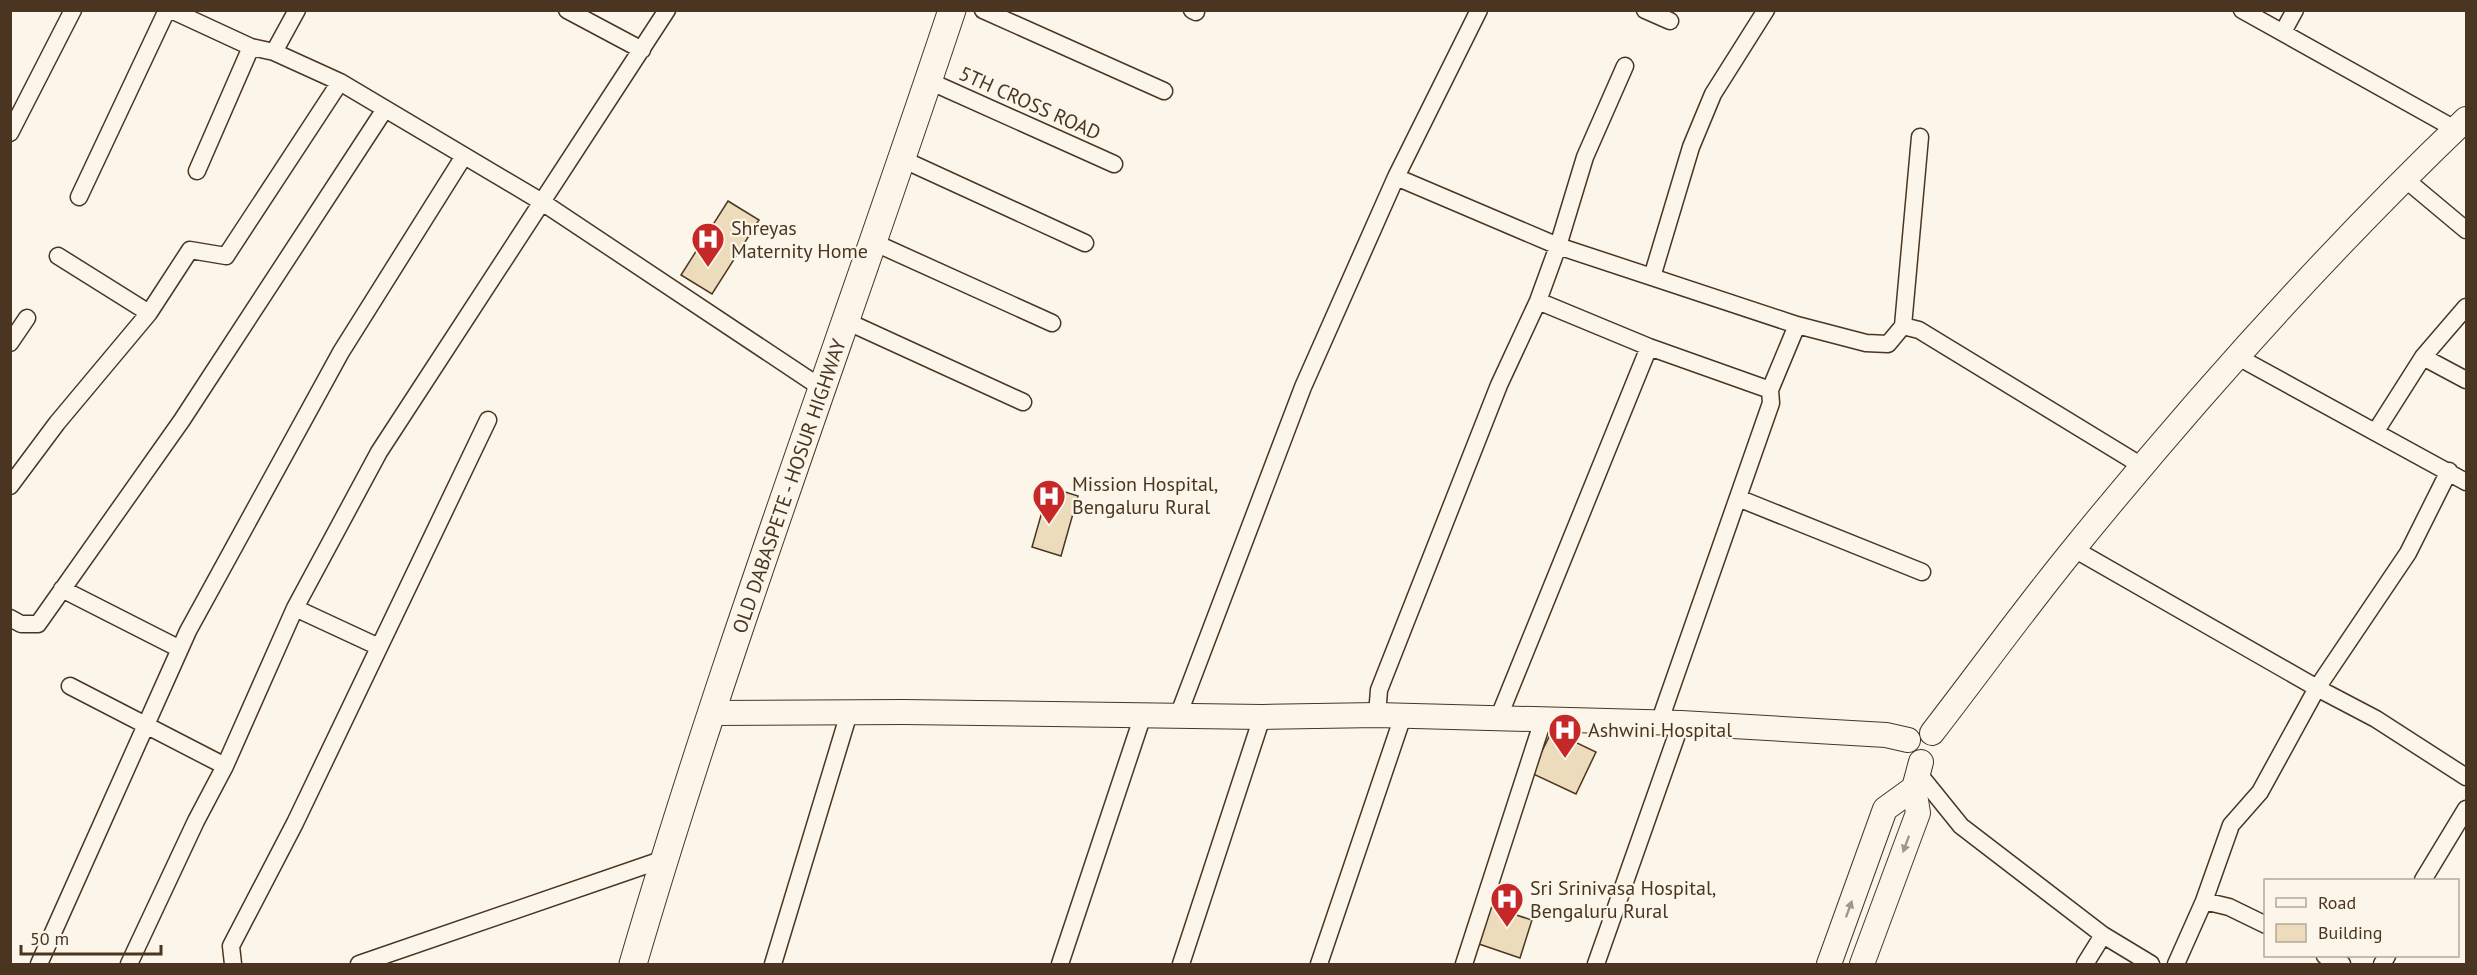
<svg xmlns="http://www.w3.org/2000/svg" width="2477" height="975" font-family="'PT Sans',sans-serif">
  <style>
    .building { fill: #ecdcbc; stroke: #4a3520; stroke-width: 1.5 }
    .lines { fill: none; stroke-linecap: round; stroke-linejoin: round }
    .street-casing { stroke: #4a3520; stroke-width: 19 }
    .secondary-casing { stroke: #4a3520; stroke-width: 26 }
    .primary-casing { stroke: #4a3520; stroke-width: 29 }
    .street { stroke: #fbf6e9; stroke-width: 16 }
    .secondary { stroke: #fbf6e9; stroke-width: 24 }
    .primary { stroke: #fbf6e9; stroke-width: 27 }
    .oneway { fill: #a29684 }
    .labels { text-anchor: middle; stroke-width: 4.5; stroke-linejoin: round; paint-order: stroke }
    .street-label { font-size: 20px; fill: #4a3520; stroke: #fbf6e9 }
    .poi-label { font-size: 20px; fill: #4a3520; stroke: #fbf6e9; text-anchor: start }
  </style>
  <rect width="100%" height="100%" fill="#fbf6e9"/>
  <path class="building" d="M 728,201 L 759,220 L 712,294 L 681,275 Z
    M 1049,487 L 1078,496 L 1061,556 L 1032,547 Z
    M 1552,731 L 1596,752 L 1576,794 L 1531,773 Z
    M 1488,906 L 1532,920 L 1520,958 L 1476,943 Z"/>
  <g class="lines">
    <defs>
      <path id="street" d="M 171,10 L 251,47 L 274,52 L 340,82 L 542,202 L 823,389
        M 567,10 L 642,50
        M 983,10 L 1164,91
        M 1192,10 L 1196,12
        M 1645,10 L 1670,21
        M 2242,10 L 2455,129
        M 2283,32 L 2295,10
        M 274,52 L 297,10
        M 929,81 L 1114,164
        M 10,133 L 73,10
        M 902,159 L 1085,243
        M 197,171 L 251,47
        M 1396,177 L 1558,246 L 1585,157 L 1625,66
        M 2405,179 L 2466,230
        M 79,197 L 167,10
        M 873,242 L 1052,323
        M 58,256 L 149,313
        M 1652,277 L 1691,147 L 1713,94 L 1766,10
        M 1538,301 L 1649,347 L 1770,390
        M 846,321 L 1023,402
        M 1903,326 L 1919,330 L 2142,466
        M 10,343 L 27,318
        M 2238,357 L 2466,482
        M 2423,357 L 2466,380
        M 2376,431 L 2423,357 L 2466,307
        M 2449,471 L 2408,553 L 2317,688 L 2376,719 L 2466,777
        M 10,486 L 57,423 L 149,313 L 190,250 L 226,256 L 340,82
        M 1738,498 L 1922,572
        M 2074,549 L 2317,688 L 2260,792 L 2231,825 L 2204,901 L 2176,964
        M 62,589 L 180,649
        M 295,608 L 379,647
        M 10,618 L 21,624 L 38,624 L 182,420 L 385,109
        M 70,686 L 225,766
        M 1377,715 L 1379,690 L 1499,385 L 1538,301 L 1558,246 L 1797,325 L 1866,343 L 1888,344 L 1903,326 L 1920,137
        M 1178,716 L 1303,387 L 1396,177 L 1479,10
        M 1498,719 L 1649,347
        M 1659,723 L 1771,403 L 1770,390 L 1797,325
        M 1919,774 L 1961,826 L 2103,935 L 2151,964
        M 2423,880 L 2466,809
        M 2204,901 L 2229,907 L 2266,925
        M 2325,956 L 2342,964
        M 39,964 L 188,631 L 341,352 L 464,156
        M 129,964 L 196,821 L 225,766 L 295,608 L 379,452 L 667,10
        M 233,964 L 231,946 L 295,823 L 488,420
        M 359,964 L 664,859
        M 773,964 L 849,713
        M 1060,964 L 1143,715
        M 1181,964 L 1262,717
        M 1319,964 L 1403,716
        M 1464,964 L 1543,720
        M 1596,964 L 1681,723
        M 2085,964 L 2103,935
        M 2382,964 L 2387,956"/>
      <path id="secondary" d="M 711,713 L 903,712 L 1262,717 L 1377,715 L 1681,723 L 1886,735 L 1908,740
        M 1932,733 C 1980,671 2026,607 2076,546 C 2198,396 2327,252 2466,119
        M 1829,964 L 1885,809 L 1914,788
        M 1862,964 L 1918,813 L 1914,788 L 1921,762"/>
      <path id="primary" d="M 633,964 C 727,643 846,329 952,10"/>
    </defs>
    <use href="#street" class="street-casing"/>
    <use href="#secondary" class="secondary-casing"/>
    <use href="#primary" class="primary-casing"/>
    <use href="#street" class="street"/>
    <use href="#secondary" class="secondary"/>
    <use href="#primary" class="primary"/>
  </g>
  <defs><path id="oneway-solid" d="M-6-.8H1V-3.2L6.5 0L1 3.2V.8H-6Z" transform="scale(1.5)"/></defs>
  <g class="oneway">
    <use href="#oneway-solid" transform="translate(1906 844) rotate(110)"/>
    <use href="#oneway-solid" transform="translate(1849 909) rotate(-70)"/>
  </g>
  <defs>
    <symbol id="hospital-pin" viewBox="-11 -11 22 30"><path d="M0 17L-7.5 6A9.5 9.5 0 1 1 7.5 6Z" fill="#c62828" stroke="#fbf6e9"/><path d="M-5-5h3v3.5h4V-5h3V5h-3V1.5h-4V5h-3Z" fill="#fff"/></symbol>
  </defs>
  <g fill-rule="evenodd">
    <use href="#hospital-pin" x="689" y="220" width="38" height="52"/>
    <use href="#hospital-pin" x="1030" y="477" width="38" height="52"/>
    <use href="#hospital-pin" x="1546" y="711" width="38" height="52"/>
    <use href="#hospital-pin" x="1488" y="880" width="38" height="52"/>
  </g>
  <g class="labels">
    <g class="street-label">
      <text transform="translate(1030 103) rotate(24)" y="7">5TH CROSS ROAD</text>
      <text transform="translate(789 486) rotate(-71)" y="7">OLD DABASPETE - HOSUR HIGHWAY</text>
    </g>
    <g class="poi-label">
      <text x="731" y="235">Shreyas<tspan x="731" dy="23">Maternity Home</tspan></text>
      <text x="1072" y="491">Mission Hospital,<tspan x="1072" dy="23">Bengaluru Rural</tspan></text>
      <text x="1588" y="737">Ashwini Hospital</text>
      <text x="1530" y="895">Sri Srinivasa Hospital,<tspan x="1530" dy="23">Bengaluru Rural</tspan></text>
    </g>
  </g>
  <rect width="2477" height="975" fill="none" stroke="#4a3520" stroke-width="24"/>
  <rect x="2264" y="879" width="195" height="78" fill="#fbf6e9" stroke="#b4a999" stroke-width="1.5"/>
  <rect x="2276" y="898" width="30" height="9" fill="#fbf6e9" stroke="#b4a999" stroke-width="1.5"/>
  <text x="2318" y="909" font-size="18" fill="#4a3520">Road</text>
  <rect x="2276" y="924" width="30" height="18" fill="#ecdcbc" stroke="#b4a999" stroke-width="1.5"/>
  <text x="2318" y="939" font-size="18" fill="#4a3520">Building</text>
  <path d="M21 945v9h140v-9" fill="none" stroke="#4a3520" stroke-width="3"/>
  <text x="30" y="945" font-size="18" fill="#4a3520" stroke="#fbf6e9" stroke-width="4.5" paint-order="stroke">50 m</text>
</svg>
